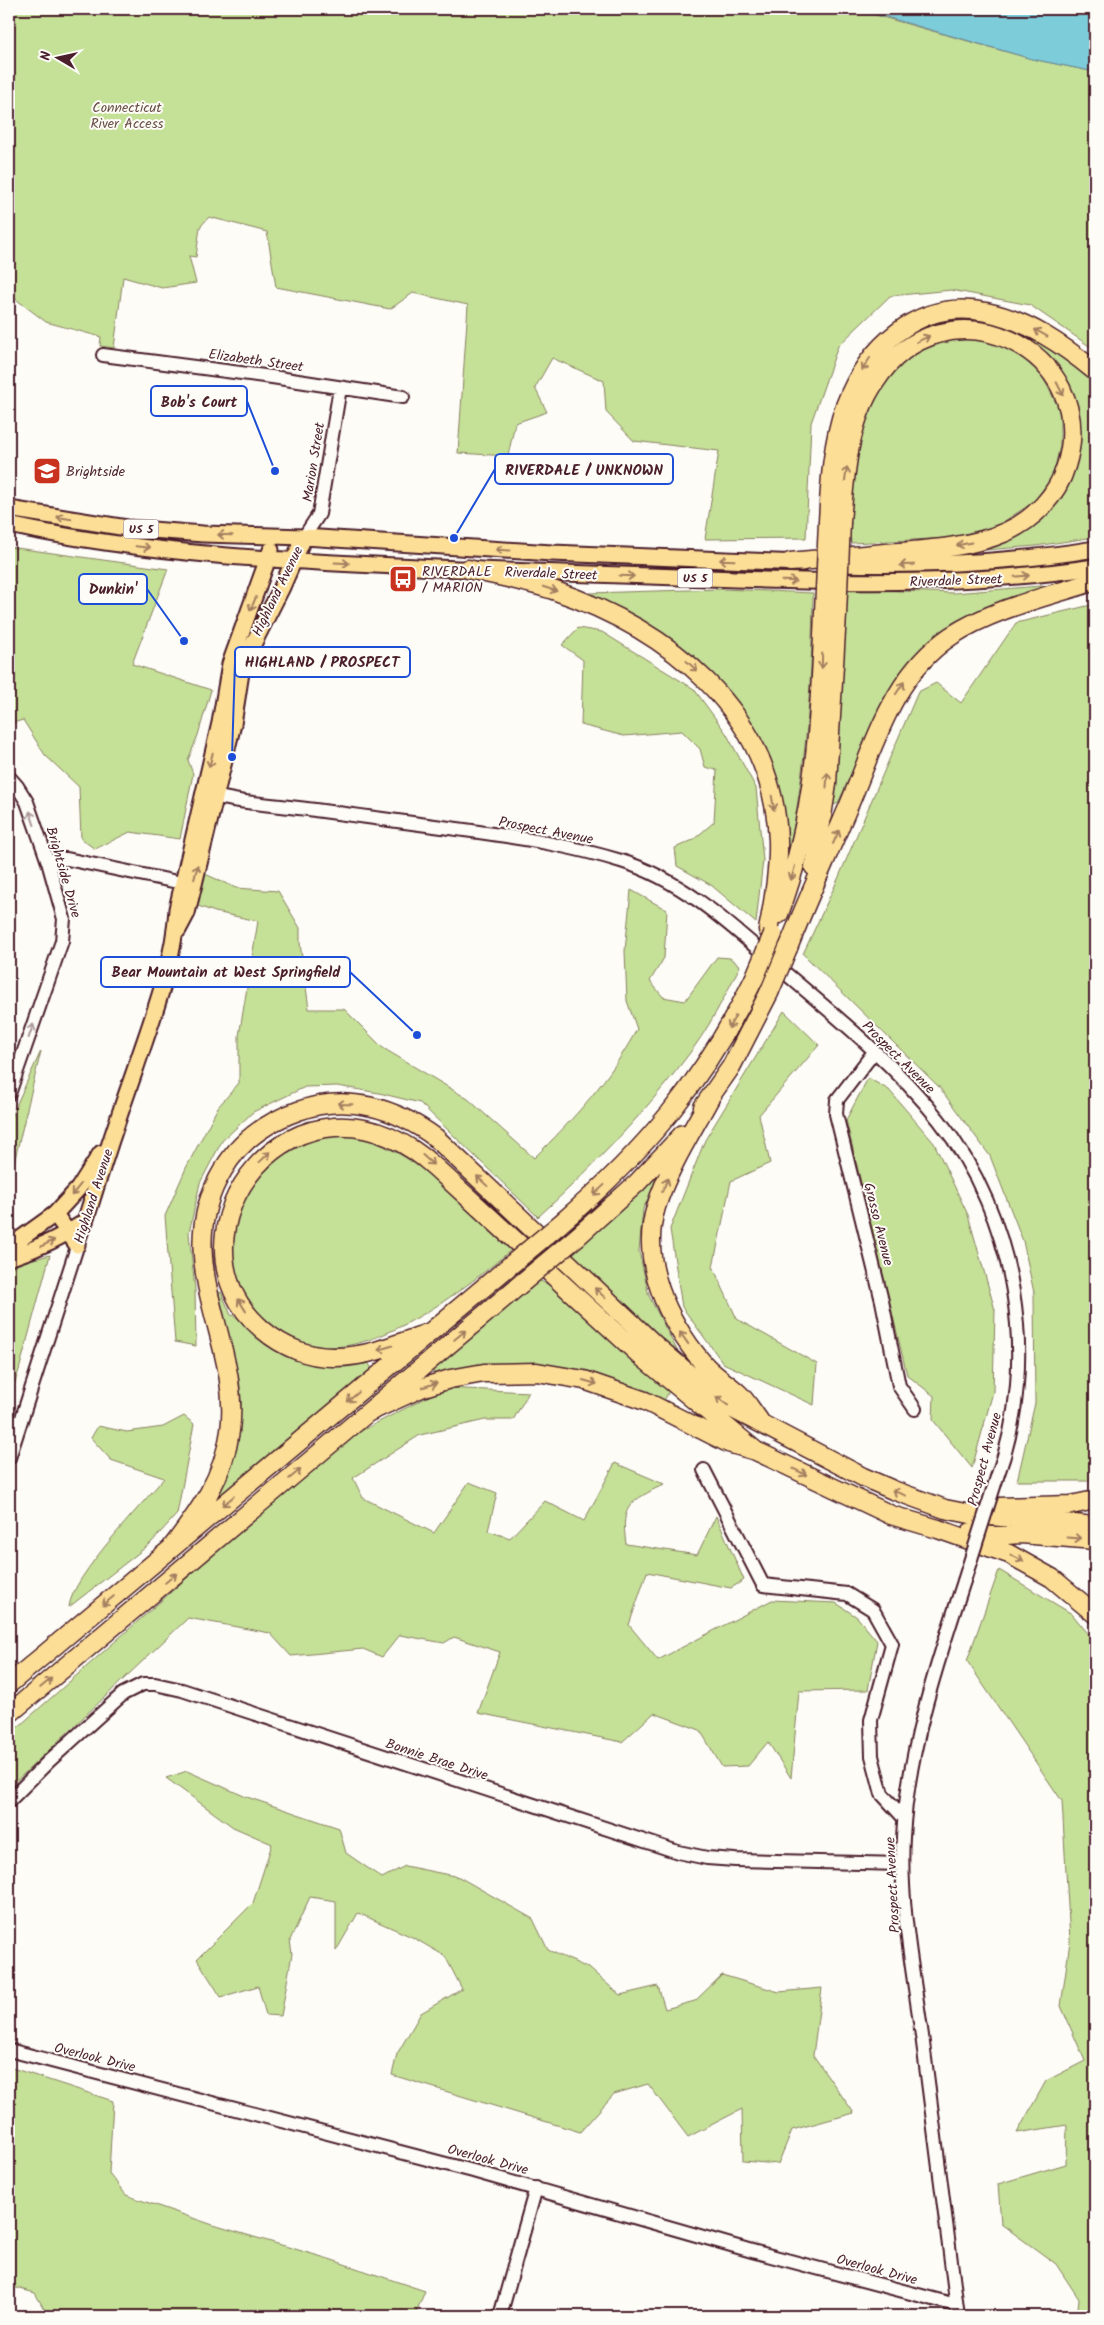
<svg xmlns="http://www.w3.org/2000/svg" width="1104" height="2325" font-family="Kalam,sans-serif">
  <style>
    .green { fill: #c5e097; stroke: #888061 }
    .water { fill: #7dccda; stroke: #698794 }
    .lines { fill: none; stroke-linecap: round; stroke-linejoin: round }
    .minor-casing { stroke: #4a1f2b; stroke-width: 16 }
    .major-casing { stroke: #4a1f2b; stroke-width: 19 }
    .highway-casing { stroke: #4a1f2b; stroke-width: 21 }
    .minor { stroke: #fdfcf7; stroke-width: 12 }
    .major { stroke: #fdde96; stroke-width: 15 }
    .highway { stroke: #fdde96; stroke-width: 18 }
    .minor-bridge-casing { stroke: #4a1f2b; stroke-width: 16; stroke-linecap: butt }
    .highway-bridge-casing { stroke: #4a1f2b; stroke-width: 21; stroke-linecap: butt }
    .minor-bridge { stroke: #fdfcf7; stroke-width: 12 }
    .highway-bridge { stroke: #fdde96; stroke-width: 18 }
    .oneway { stroke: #a47e60 }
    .oneway2 { stroke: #ac999b }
    .labels { text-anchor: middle; stroke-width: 4; stroke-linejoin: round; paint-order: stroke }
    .shield { fill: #fdfcf7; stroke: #806168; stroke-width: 1 }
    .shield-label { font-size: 12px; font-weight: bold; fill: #4a1f2b }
    .park-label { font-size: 14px; fill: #694f46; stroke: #fdfcf7 }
    .street-label { font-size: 14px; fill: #4a1f2b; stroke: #fdfcf7 }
    .poi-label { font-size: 14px; fill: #4a1f2b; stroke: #fdfcf7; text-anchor: start }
    .leader { fill: none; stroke: #1d4ed8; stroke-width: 2 }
    .callout-dot { fill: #1d4ed8; stroke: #fdfcf7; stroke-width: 2 }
    .callout { fill: #fdfcf7; stroke: #1d4ed8; stroke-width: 2 }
    .callout-label { font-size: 15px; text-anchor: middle; font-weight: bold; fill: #4a1f2b }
  </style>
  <rect width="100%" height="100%" fill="#fdfcf7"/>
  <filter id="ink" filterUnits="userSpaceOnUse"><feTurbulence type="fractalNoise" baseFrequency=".02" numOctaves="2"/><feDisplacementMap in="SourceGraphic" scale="10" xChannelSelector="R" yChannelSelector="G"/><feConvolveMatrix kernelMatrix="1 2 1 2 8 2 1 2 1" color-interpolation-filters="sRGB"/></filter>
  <g filter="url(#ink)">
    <path class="green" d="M 9,9 L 854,9 L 1032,59 L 1095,72 L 1095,350 L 1030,305 L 951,290 L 890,296 L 838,346 L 811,423 L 806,538 L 705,539 L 719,451 L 634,441 L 606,412 L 604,381 L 552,358 L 535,388 L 547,412 L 515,423 L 508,456 L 458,453 L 468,305 L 413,293 L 390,309 L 276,287 L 267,232 L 209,217 L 200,227 L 196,257 L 189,256 L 196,283 L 162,288 L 123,277 L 114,348 L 100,346 L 101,337 L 46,322 L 9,294 Z
      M 1017,330 C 1046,342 1070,361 1095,380 L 1095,537 L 1036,546 L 960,552 L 1026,530 L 1055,506 L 1072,474 L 1078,443 L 1076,408 L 1062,375 L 1037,347 L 1016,334 Z
      M 971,338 L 1011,346 L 1042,375 L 1060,411 L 1060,446 L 1053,475 L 1035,501 L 997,526 L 951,538 L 851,543 L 848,513 L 859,432 L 873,399 L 900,362 L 932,342 Z
      M 9,547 L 168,569 L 132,664 L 211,690 L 198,735 L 188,760 L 193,774 L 180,839 L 130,832 L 95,849 L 81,839 L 79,787 L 45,755 L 23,720 L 9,724 Z
      M 1064,584 C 1030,595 983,606 953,623 C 888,661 869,740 838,803 L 832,806 L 848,589 L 954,593 Z
      M 722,589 L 813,593 C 812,684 806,772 787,861 L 784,860 L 747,718 L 617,610 L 590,593 Z
      M 1095,604 L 1095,1481 L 1017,1481 L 1035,1403 L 1034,1293 L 1023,1241 L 990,1156 L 939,1087 L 803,954 L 838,879 L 918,692 L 936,683 L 961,703 L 1016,623 Z
      M 578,628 L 602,632 L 694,689 L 726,733 L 756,788 L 763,860 L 756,923 L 711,885 L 677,866 L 675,848 L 693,840 L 714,822 L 717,770 L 705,767 L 700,749 L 682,731 L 624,736 L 581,725 L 583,660 L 562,645 Z
      M 203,873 L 236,888 L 278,891 L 300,928 L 300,943 L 309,1009 L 344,1009 L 383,1048 L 468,1099 L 534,1158 C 573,1120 611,1078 637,1029 L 627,1001 L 625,951 L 631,890 L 667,910 L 664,958 L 650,981 L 663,997 L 685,1001 L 717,957 L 730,958 L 740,966 C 724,998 708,1030 686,1058 C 642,1116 592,1168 538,1217 L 420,1103 L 379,1093 L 337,1086 L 305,1087 L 253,1112 L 222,1141 L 200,1183 L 189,1233 L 195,1289 L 196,1346 L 175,1342 L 165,1216 L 186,1168 L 218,1107 L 239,1083 L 239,1036 L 258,921 L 215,912 L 198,906 Z
      M 784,1011 L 819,1045 L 759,1115 L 770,1163 L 731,1181 L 713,1267 L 737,1319 L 817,1364 L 814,1405 L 723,1363 L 682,1307 L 670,1229 L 705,1140 Z
      M 41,1051 L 13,1167 L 9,1170 L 9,1121 Z
      M 868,1078 L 889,1090 L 934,1143 L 968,1215 L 995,1310 L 993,1392 L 972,1468 L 933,1420 L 934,1396 L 907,1375 L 846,1120 Z
      M 328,1136 C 339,1136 352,1135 362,1138 C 422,1155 467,1209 511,1250 C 468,1287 386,1349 327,1347 C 282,1346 242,1309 234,1266 C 230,1247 235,1213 244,1195 C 252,1178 278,1155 296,1147 C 306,1142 317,1139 328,1136 Z
      M 656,1172 L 660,1173 L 643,1209 L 639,1251 L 649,1296 L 680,1356 L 569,1257 L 633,1197 Z
      M 50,1255 L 19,1370 L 9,1401 L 9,1265 Z
      M 540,1281 L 548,1284 L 669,1391 L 663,1403 C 638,1393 611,1380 585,1372 C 535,1358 485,1363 436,1373 L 432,1372 Z
      M 221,1292 L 231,1315 C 242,1317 248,1330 257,1337 C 293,1367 323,1369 368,1362 L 372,1369 L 219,1499 L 214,1499 L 229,1468 L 216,1294 Z
      M 445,1388 L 529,1392 L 513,1420 L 485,1420 L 420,1435 L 353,1478 L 363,1498 L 434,1533 L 469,1482 L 497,1493 L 488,1531 L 510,1538 L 545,1501 L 584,1521 L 615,1463 L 664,1484 C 631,1502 620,1503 626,1544 L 697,1555 L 716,1516 L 744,1580 L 731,1588 L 647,1572 L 629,1625 L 658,1660 L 772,1600 L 836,1603 L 857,1617 L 877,1641 L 868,1690 L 799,1691 L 791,1778 L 768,1742 L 748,1766 L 722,1767 L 700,1730 L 654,1713 L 622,1742 L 478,1713 L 500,1652 L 454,1637 L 444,1643 L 400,1635 L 382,1657 L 363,1649 L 291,1656 L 270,1633 L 188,1618 L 9,1788 L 9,1735 L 221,1548 L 357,1433 Z
      M 184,1416 L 194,1424 L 177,1514 L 150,1544 L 69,1607 C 72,1576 142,1505 164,1478 L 111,1460 L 91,1438 L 98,1426 L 127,1432 L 163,1427 Z
      M 999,1570 L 1072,1614 L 1095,1642 L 1095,2316 L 1077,2316 L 1079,2299 L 1056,2264 L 1001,2224 L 998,2184 L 1066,2164 L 1067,2125 L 1017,2133 L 1046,2081 L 1085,2061 L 1061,2006 L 1070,1941 L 1062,1801 L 967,1661 Z
      M 187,1771 L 244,1796 L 339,1828 L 346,1853 L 382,1878 L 405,1866 L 459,1877 L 533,1919 L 548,1950 L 590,1969 L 620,1995 L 658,1986 L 665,2009 L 695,2001 L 722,1975 L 779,1992 L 822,1988 L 813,2055 L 854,2113 L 792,2130 L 778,2164 L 743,2161 L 742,2109 L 688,2137 L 648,2084 L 614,2094 L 580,2132 L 392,2075 L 397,2054 L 421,2013 L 462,1989 L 445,1956 L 412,1937 L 358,1913 L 336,1951 L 336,1901 L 310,1897 L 290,1940 L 292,1954 L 281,2016 L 266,2015 L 258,1986 L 221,1997 L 197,1959 L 253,1903 L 272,1844 L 233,1827 L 166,1778 Z
      M 9,2067 L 113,2101 L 109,2173 L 126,2195 L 213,2225 L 329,2259 L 425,2291 L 415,2315 L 418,2316 L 48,2316 L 35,2293 L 9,2286 Z"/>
    <path class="water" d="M 858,9 L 1095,9 L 1095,72 L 1032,59 Z"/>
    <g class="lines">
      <defs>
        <path id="minor" d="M 103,355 L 272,377 L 403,397
          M 304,537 L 319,514 L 340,388
          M 9,777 L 17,786 L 27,802 L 48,862 L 64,919 L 62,941 L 9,1094
          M 207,794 C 241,804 280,805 315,810 C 367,817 419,824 472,831 C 522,838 572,846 621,861 C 687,881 739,933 790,977 C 842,1021 896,1066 939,1120 C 1016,1217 1040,1361 997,1477
          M 48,862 L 57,859 L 67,859 L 182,883
          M 874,1052 L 837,1100 L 836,1114 L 882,1301 L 899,1386 L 915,1409
          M 9,1458 L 85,1222
          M 704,1470 L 763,1585 L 847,1594 L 873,1610 L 892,1644 L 871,1720 L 872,1756 L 882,1794 L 904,1818
          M 9,1801 L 49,1761 L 123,1694 L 143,1684 L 155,1684 L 182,1690 L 678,1852 L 707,1858 L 735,1860 L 902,1864
          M 9,2050 L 473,2171 L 752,2251 L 956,2305
          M 500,2316 L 536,2188
          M 958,2316 C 946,2225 935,2134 923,2043 C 914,1976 899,1904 903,1837 C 908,1749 937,1664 964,1581"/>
        <path id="major" d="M 9,509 L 127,528 L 203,534 L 304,537 L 552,553 L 802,563
          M 9,525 C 171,560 339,563 505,571 C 581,574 658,577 735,579 C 855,583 976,585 1095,567
          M 840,564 C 926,566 1011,563 1095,549
          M 178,930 L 187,913 L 233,724 L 242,666 L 282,587 L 304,537
          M 55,1214 L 77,1245
          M 9,1247 L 55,1214 L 78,1189 L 101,1153
          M 9,1258 C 36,1249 61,1238 85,1222 C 101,1170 118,1118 136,1067 C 153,1016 174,963 177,909 L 220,723 L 230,664 L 271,550"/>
        <path id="highway" d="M 828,522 C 830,483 832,443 845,406 C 867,347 918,298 986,312 C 1027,320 1063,345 1095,371
          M 790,562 C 822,559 854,556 885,553 C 925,550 969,548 1006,532 C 1034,519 1057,496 1066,466 C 1102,349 944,275 875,382 C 848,422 845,475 841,522
          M 468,569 C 497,576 525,581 553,590 C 667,629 773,710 778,840 C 779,870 774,900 768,930
          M 814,867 L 827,784 L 837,614
          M 779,914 C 816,817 820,715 824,612
          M 788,948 C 806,902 827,857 846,812 C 874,749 890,677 951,636 C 994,608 1047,597 1095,581
          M 710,1098 C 691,1133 668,1169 656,1207 C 639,1262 668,1321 703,1363 C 713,1375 727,1383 738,1393 C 746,1400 752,1411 759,1420
          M 703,1107 L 731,1067 L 769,993
          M 560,1224 C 646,1150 704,1081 754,979
          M 577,1237 L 637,1183 L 683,1134
          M 430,1332 C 400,1343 368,1357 336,1357 C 309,1358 283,1347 263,1330 C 153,1237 296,1042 436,1168 L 642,1357 L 756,1451
          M 369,1412 L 421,1388 L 450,1379 L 484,1373 L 537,1372 L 584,1380 L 645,1401 L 728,1443 L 756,1451 L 891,1515 L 938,1529 L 1009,1554 L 1052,1578 L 1095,1614
          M 998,1507 L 1071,1505 L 1095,1500
          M 971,1532 L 992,1536 L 1021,1534 L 1095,1540
          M 172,1547 C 199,1512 224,1477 230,1431 C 242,1340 168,1261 223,1170 C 240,1141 267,1122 298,1111 C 347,1093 396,1108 436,1138 L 654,1344 L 711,1393 L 733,1409 L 863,1477 L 893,1490 L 945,1509 L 970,1514 L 1095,1526
          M 9,1684 L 507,1268
          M 9,1714 L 523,1282"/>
      </defs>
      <use href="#minor" class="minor-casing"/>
      <use href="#major" class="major-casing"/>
      <use href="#highway" class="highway-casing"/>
      <use href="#minor" class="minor"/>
      <use href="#major" class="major"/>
      <use href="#highway" class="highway"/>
      <defs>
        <path id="minor-bridge" d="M 964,1581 L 997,1477"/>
        <path id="highway-bridge" d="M 824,612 L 828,522
          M 837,614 L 841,522
          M 754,979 L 773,934
          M 769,993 L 788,948
          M 507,1268 L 560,1224
          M 523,1282 L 577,1237"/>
      </defs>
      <use href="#minor-bridge" class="minor-bridge-casing"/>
      <use href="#highway-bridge" class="highway-bridge-casing"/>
      <use href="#minor-bridge" class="minor-bridge"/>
      <use href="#highway-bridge" class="highway-bridge"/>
    </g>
    <defs><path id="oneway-shaft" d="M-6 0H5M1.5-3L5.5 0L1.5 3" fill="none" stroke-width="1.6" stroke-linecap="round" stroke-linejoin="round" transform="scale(1.25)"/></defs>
    <g class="oneway">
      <use href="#oneway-shaft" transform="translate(1041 333) rotate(-151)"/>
      <use href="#oneway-shaft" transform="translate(923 339) rotate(-25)"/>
      <use href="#oneway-shaft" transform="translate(866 364) rotate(123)"/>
      <use href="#oneway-shaft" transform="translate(1060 389) rotate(63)"/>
      <use href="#oneway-shaft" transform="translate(846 474) rotate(-82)"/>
      <use href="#oneway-shaft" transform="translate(64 518) rotate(-171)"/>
      <use href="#oneway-shaft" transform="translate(225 535) rotate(-178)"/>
      <use href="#oneway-shaft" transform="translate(964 544) rotate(169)"/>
      <use href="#oneway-shaft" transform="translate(143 547) rotate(6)"/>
      <use href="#oneway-shaft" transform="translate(503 550) rotate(-177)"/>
      <use href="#oneway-shaft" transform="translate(727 560) rotate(-178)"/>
      <use href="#oneway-shaft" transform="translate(342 563) rotate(3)"/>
      <use href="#oneway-shaft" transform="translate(907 565) rotate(179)"/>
      <use href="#oneway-shaft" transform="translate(627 576) rotate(2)"/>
      <use href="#oneway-shaft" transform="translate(1022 576) rotate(-5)"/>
      <use href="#oneway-shaft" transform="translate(789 581) rotate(1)"/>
      <use href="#oneway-shaft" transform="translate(550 589) rotate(18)"/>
      <use href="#oneway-shaft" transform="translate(253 604) rotate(113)"/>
      <use href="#oneway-shaft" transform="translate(822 661) rotate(92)"/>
      <use href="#oneway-shaft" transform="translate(692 666) rotate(42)"/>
      <use href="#oneway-shaft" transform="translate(900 688) rotate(-56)"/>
      <use href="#oneway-shaft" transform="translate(211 760) rotate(103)"/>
      <use href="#oneway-shaft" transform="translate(827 780) rotate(-86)"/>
      <use href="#oneway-shaft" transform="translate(773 803) rotate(80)"/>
      <use href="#oneway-shaft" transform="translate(836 837) rotate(-66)"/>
      <use href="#oneway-shaft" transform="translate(196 872) rotate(-76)"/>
      <use href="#oneway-shaft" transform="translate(793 873) rotate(106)"/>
      <use href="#oneway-shaft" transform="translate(732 1022) rotate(118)"/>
      <use href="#oneway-shaft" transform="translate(345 1104) rotate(-179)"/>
      <use href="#oneway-shaft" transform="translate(265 1157) rotate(-43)"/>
      <use href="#oneway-shaft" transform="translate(428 1160) rotate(42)"/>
      <use href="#oneway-shaft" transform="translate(482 1181) rotate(-137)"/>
      <use href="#oneway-shaft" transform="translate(665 1185) rotate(-66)"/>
      <use href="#oneway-shaft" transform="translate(76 1190) rotate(129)"/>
      <use href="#oneway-shaft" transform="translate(599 1190) rotate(137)"/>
      <use href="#oneway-shaft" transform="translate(48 1243) rotate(-26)"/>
      <use href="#oneway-shaft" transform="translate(600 1293) rotate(-137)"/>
      <use href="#oneway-shaft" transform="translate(242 1305) rotate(-122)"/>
      <use href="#oneway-shaft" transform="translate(460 1335) rotate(-40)"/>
      <use href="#oneway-shaft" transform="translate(684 1338) rotate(-125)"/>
      <use href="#oneway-shaft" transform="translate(385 1348) rotate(163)"/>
      <use href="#oneway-shaft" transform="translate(590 1382) rotate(16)"/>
      <use href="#oneway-shaft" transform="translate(430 1385) rotate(-18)"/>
      <use href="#oneway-shaft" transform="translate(353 1397) rotate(140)"/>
      <use href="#oneway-shaft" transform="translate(722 1401) rotate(-144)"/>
      <use href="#oneway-shaft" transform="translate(800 1472) rotate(26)"/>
      <use href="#oneway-shaft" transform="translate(295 1474) rotate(-40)"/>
      <use href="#oneway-shaft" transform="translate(899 1493) rotate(-160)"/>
      <use href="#oneway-shaft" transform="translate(228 1501) rotate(141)"/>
      <use href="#oneway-shaft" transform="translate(1074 1538) rotate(4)"/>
      <use href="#oneway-shaft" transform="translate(1017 1558) rotate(26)"/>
      <use href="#oneway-shaft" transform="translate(171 1578) rotate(-40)"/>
      <use href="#oneway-shaft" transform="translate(108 1601) rotate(140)"/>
      <use href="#oneway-shaft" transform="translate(46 1683) rotate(-40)"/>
    </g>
    <g class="oneway2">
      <use href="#oneway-shaft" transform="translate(32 818) rotate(-109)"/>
      <use href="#oneway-shaft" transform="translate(31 1031) rotate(-71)"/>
    </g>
  </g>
  <defs>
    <symbol id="school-square" viewBox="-11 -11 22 22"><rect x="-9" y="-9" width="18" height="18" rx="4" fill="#c8321e" stroke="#fdfcf7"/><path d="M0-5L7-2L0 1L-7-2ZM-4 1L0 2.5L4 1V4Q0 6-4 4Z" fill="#fff"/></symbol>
    <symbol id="bus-square" viewBox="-11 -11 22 22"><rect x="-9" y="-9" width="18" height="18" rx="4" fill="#c8321e" stroke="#fdfcf7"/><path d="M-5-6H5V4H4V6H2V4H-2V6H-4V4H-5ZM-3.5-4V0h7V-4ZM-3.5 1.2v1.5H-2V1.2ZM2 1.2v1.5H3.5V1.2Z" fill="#fff"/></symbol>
  </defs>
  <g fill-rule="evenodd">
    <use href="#school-square" x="31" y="455" width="32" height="32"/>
    <use href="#bus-square" x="387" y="563" width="32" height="32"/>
  </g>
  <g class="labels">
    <g class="shield">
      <rect x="123.5" y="519.5" width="35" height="19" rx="4"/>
      <rect x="677.5" y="568.5" width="35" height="19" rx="4"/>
    </g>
    <g class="shield-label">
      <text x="141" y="533">US 5</text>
      <text x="695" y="582">US 5</text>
    </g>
    <g class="park-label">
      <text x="127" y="112">Connecticut<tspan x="127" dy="16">River Access</tspan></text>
    </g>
    <g class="street-label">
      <text transform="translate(256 360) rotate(8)" y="5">Elizabeth Street</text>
      <text transform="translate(313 462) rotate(-81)" y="5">Marion Street</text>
      <text transform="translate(551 573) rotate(2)" y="5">Riverdale Street</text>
      <text transform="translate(956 580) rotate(-2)" y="5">Riverdale Street</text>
      <text transform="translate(277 591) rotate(-64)" y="5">Highland Avenue</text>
      <text transform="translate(546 830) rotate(11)" y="5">Prospect Avenue</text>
      <text transform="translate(64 872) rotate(74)" y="5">Brightside Drive</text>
      <text transform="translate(899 1057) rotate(45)" y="5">Prospect Avenue</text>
      <text transform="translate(93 1196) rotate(-72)" y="5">Highland Avenue</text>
      <text transform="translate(879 1224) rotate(76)" y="5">Grasso Avenue</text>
      <text transform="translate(984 1459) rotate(-75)" y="5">Prospect Avenue</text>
      <text transform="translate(437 1759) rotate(18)" y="5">Bonnie Brae Drive</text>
      <text transform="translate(892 1885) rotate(-93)" y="5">Prospect Avenue</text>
      <text transform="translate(95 2057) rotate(14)" y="5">Overlook Drive</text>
      <text transform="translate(488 2159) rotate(15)" y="5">Overlook Drive</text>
      <text transform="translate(877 2269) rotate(15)" y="5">Overlook Drive</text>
    </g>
    <g class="poi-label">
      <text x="66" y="476">Brightside</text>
      <text x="422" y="576">RIVERDALE<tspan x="422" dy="16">/ MARION</tspan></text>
    </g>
  </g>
  <path class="leader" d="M275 471L247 401M454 538L495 469M184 641L147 589M232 757L235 662M417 1035L350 972"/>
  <g class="callout-dot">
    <circle cx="275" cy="471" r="5"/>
    <circle cx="454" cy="538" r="5"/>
    <circle cx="184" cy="641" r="5"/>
    <circle cx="232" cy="757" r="5"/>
    <circle cx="417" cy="1035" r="5"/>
  </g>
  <g class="callout">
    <rect x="151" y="386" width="96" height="30" rx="5"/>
    <rect x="495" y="454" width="178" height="30" rx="5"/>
    <rect x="79" y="574" width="68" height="30" rx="5"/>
    <rect x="235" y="647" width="175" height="30" rx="5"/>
    <rect x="101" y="957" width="249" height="30" rx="5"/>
  </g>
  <g class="callout-label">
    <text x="199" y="407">Bob's Court</text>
    <text x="584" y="475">RIVERDALE / UNKNOWN</text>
    <text x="113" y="594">Dunkin'</text>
    <text x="322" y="667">HIGHLAND / PROSPECT</text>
    <text x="226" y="977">Bear Mountain at West Springfield</text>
  </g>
  <rect width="1104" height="2325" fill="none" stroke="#fdfcf7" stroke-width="30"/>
  <rect x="15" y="15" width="1074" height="2295" fill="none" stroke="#4a1f2b" stroke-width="2" filter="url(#ink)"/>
  <g transform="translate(58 58) rotate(279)" stroke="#fdfcf7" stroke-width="4" paint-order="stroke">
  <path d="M0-4L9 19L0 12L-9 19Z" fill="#4a1f2b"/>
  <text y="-8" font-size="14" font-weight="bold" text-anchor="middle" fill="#4a1f2b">N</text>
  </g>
</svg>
